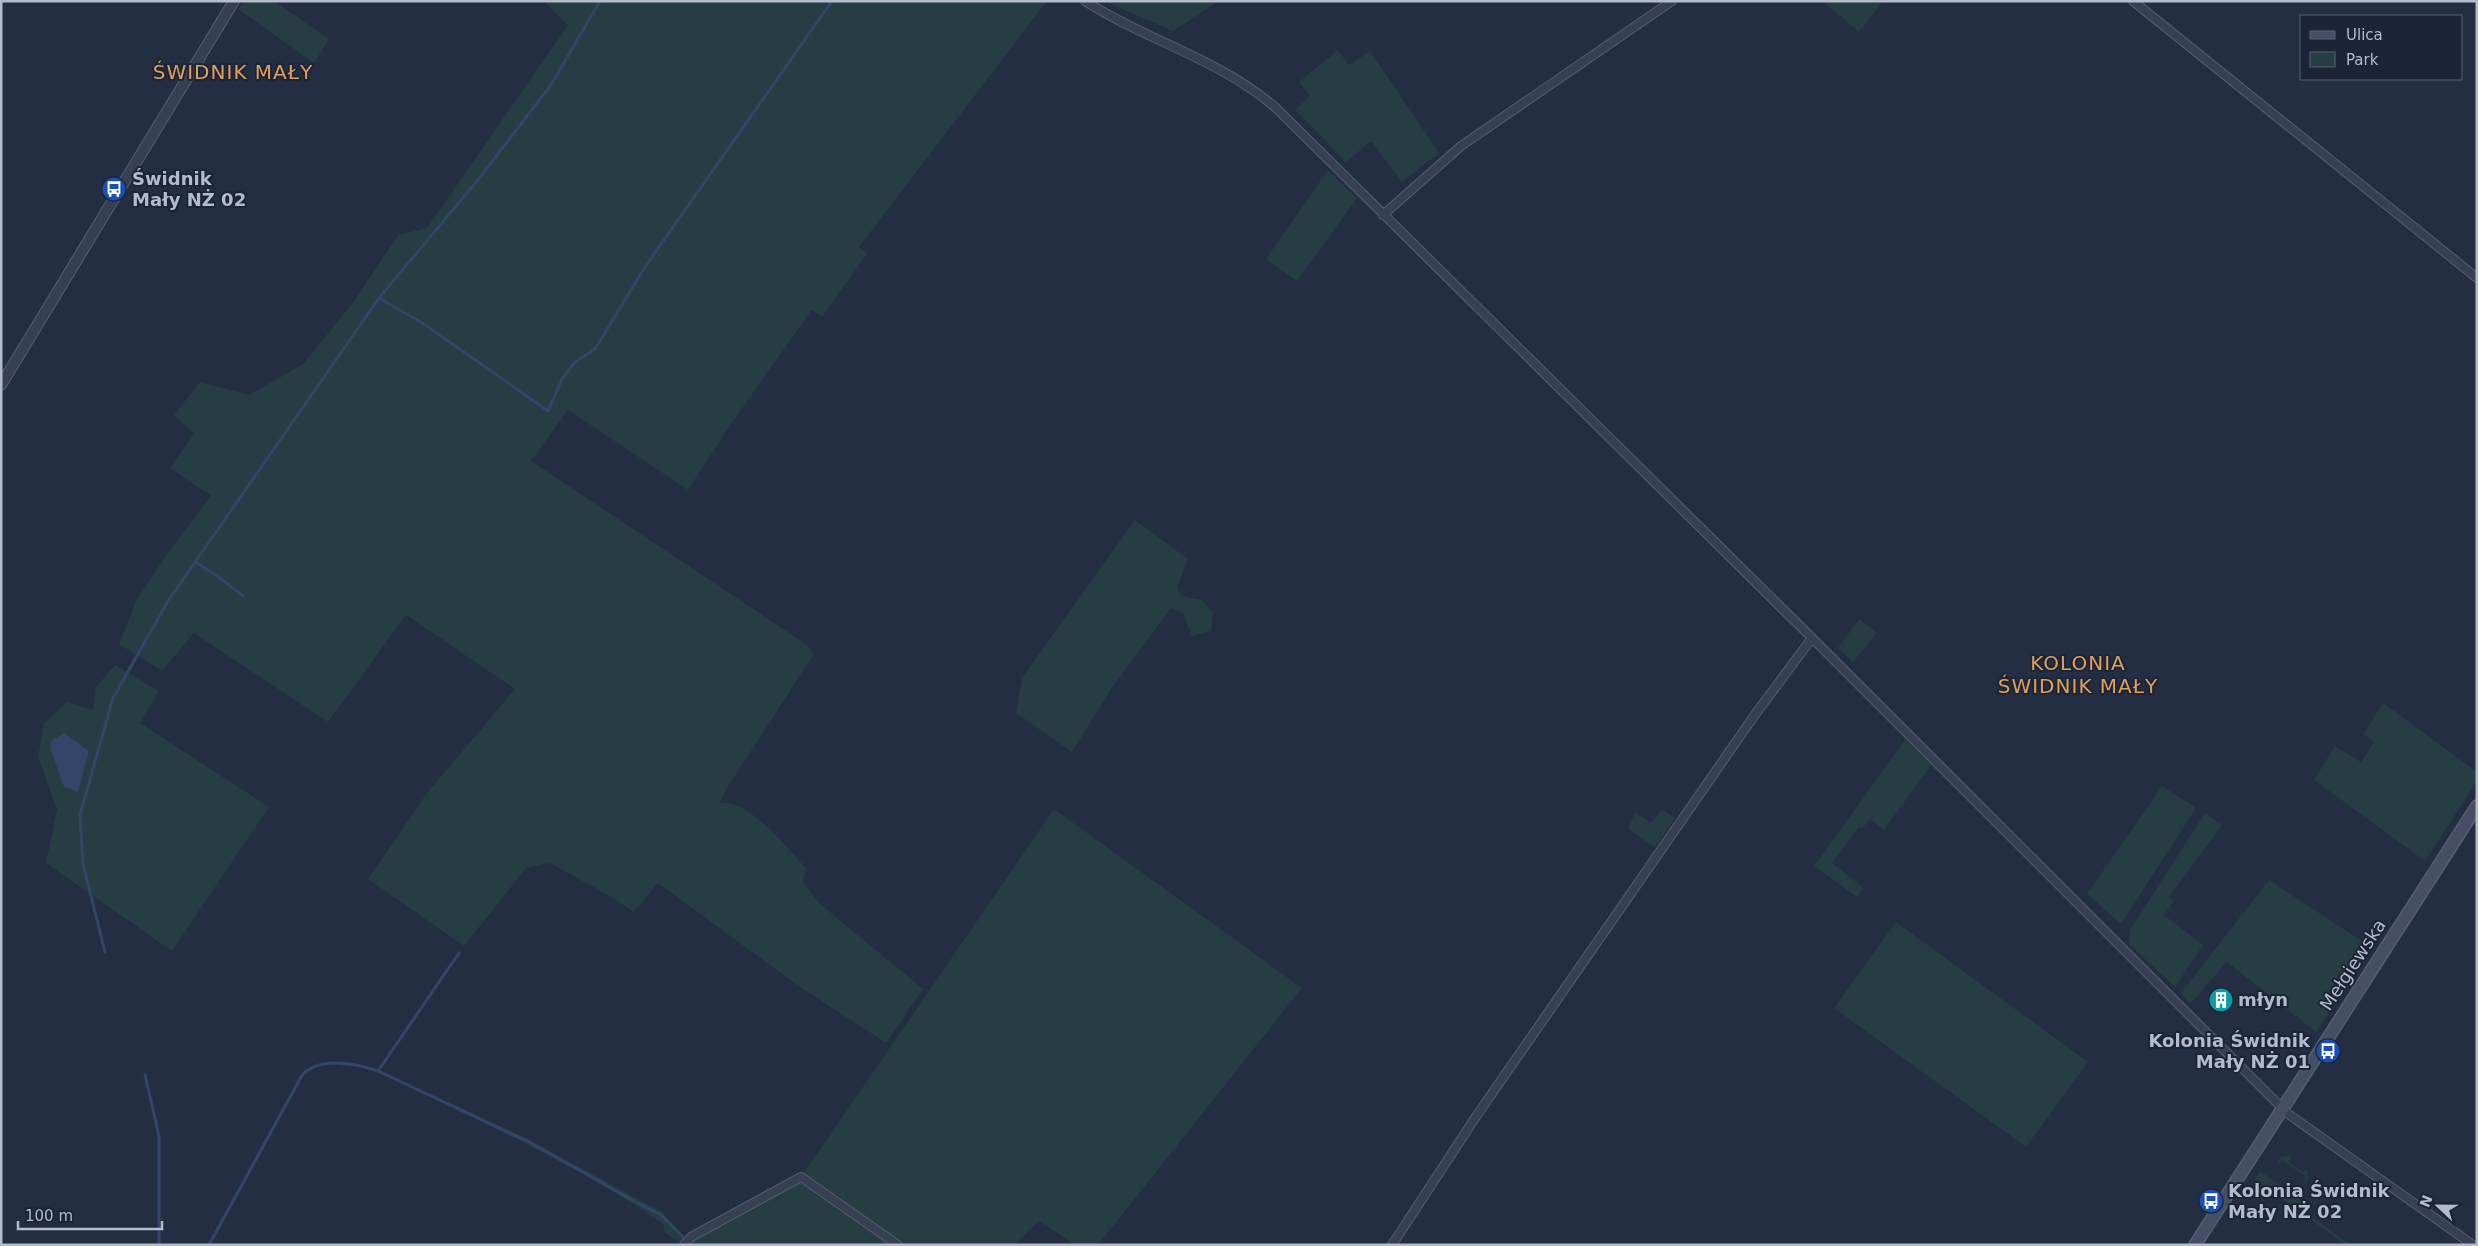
<svg xmlns="http://www.w3.org/2000/svg" width="2478" height="1246" font-family="'DejaVu Sans',sans-serif">
  <style>
    .green { fill: #253d43 }
    .water { fill: #334569 }
    .lines { fill: none; stroke-linecap: round; stroke-linejoin: round }
    .stream { stroke: #334569; stroke-width: 3 }
    .minor-casing { stroke: #555e6f; stroke-width: 10 }
    .tertiary-casing { stroke: #555e6f; stroke-width: 12 }
    .secondary-casing { stroke: #555e6f; stroke-width: 14 }
    .minor { stroke: #374052; stroke-width: 8 }
    .tertiary { stroke: #374052; stroke-width: 10 }
    .secondary { stroke: #454e65; stroke-width: 11 }
    .labels { text-anchor: middle; stroke-width: 4; stroke-linejoin: round; paint-order: stroke }
    .poi-label { font-size: 18px; font-weight: bold; fill: #b4bbcc; stroke: #1c2537; text-anchor: start }
    .street-label { font-size: 18px; fill: #b4bbcc; stroke: #1c2537 }
    .quarter-label { font-size: 20px; letter-spacing: 1px; fill: #e09f5b; stroke: #1c2537 }
  </style>
  <rect width="100%" height="100%" fill="#232e42"/>
  <path class="green" d="M 246,1 L 274,1 L 329,39 L 314,63 L 238,9 Z
    M 548,1 L 1047,1 L 859,247 L 867,254 L 822,317 L 812,310 L 733,421 L 688,490 L 568,410 L 531,461 L 807,645 L 814,654 L 727,788 L 720,803 C 747,796 790,851 807,869 L 803,882 L 819,903 L 923,989 L 886,1043 L 797,985 L 658,883 L 634,912 L 608,895 L 550,863 L 526,868 L 464,946 L 368,879 L 427,793 L 515,689 L 406,615 L 328,722 L 194,633 L 162,671 L 119,644 L 137,599 L 172,547 L 211,496 L 170,468 L 194,434 L 174,415 L 200,382 L 249,395 L 303,364 L 352,304 L 398,235 L 427,228 L 568,25 L 546,4 Z
    M 1104,1 L 1219,1 L 1173,31 Z
    M 1822,1 L 1878,1 L 1881,4 L 1859,32 Z
    M 1338,50 L 1349,65 L 1370,51 L 1439,153 L 1402,182 L 1371,141 L 1346,162 L 1295,110 L 1310,96 L 1299,82 Z
    M 1328,170 L 1357,198 L 1297,281 L 1266,259 Z
    M 1135,520 L 1188,559 L 1177,587 L 1181,596 L 1202,600 L 1213,613 L 1211,631 L 1192,636 L 1183,613 L 1171,608 L 1111,689 L 1072,752 L 1016,713 L 1022,678 Z
    M 1859,619 L 1877,633 L 1853,662 L 1838,648 Z
    M 115,665 L 159,691 L 140,723 L 269,807 L 172,951 L 46,863 L 57,809 L 38,757 L 44,723 L 67,702 L 93,710 L 96,687 Z
    M 2383,703 L 2477,772 L 2477,781 L 2425,861 L 2314,780 L 2335,746 L 2361,762 L 2374,742 L 2363,734 Z
    M 1905,740 L 1931,765 L 1884,830 L 1870,819 L 1862,829 L 1859,827 L 1832,863 L 1864,888 L 1857,897 L 1814,866 Z
    M 2162,786 L 2196,808 L 2121,924 L 2087,894 Z
    M 1054,809 L 1302,988 L 1098,1245 L 1075,1245 L 1039,1221 L 1014,1245 L 684,1245 L 801,1177 Z
    M 1662,809 L 1675,818 L 1655,847 L 1628,829 L 1635,812 L 1651,823 Z
    M 2205,813 L 2222,825 L 2169,897 L 2174,901 L 2164,915 L 2203,945 L 2175,987 L 2129,944 L 2130,930 Z
    M 2269,880 L 2371,947 L 2316,1032 L 2227,962 L 2190,1004 L 2181,993 Z
    M 1896,922 L 2088,1062 L 2026,1147 L 1834,1008 Z
    M 447,1101 L 528,1139 L 662,1212 L 685,1237 L 681,1243 L 665,1233 L 663,1224 C 595,1176 520,1141 446,1104 Z
    M 2288,1156 L 2292,1158 L 2289,1162 L 2303,1172 L 2307,1169 L 2308,1178 L 2304,1183 L 2306,1177 L 2282,1160 L 2277,1165 L 2281,1157 Z
    M 2260,1171 L 2302,1201 L 2298,1206 L 2350,1245 L 2346,1245 L 2255,1179 Z"/>
  <path class="water" d="M 64,733 L 89,751 L 78,792 L 64,787 L 50,748 L 52,740 Z"/>
  <g class="lines">
    <path class="stream" d="M 379,298 L 424,324 L 548,411 L 562,379 L 575,362 L 595,349 L 645,267 L 832,1
      M 195,562 L 216,575 L 243,596
      M 105,952 L 83,864 L 80,815 L 113,698 L 168,601 L 379,298 L 477,181 L 551,85 L 600,1
      M 378,1071 L 459,953
      M 145,1075 L 159,1136 L 159,1245
      M 638,1203 L 661,1215 L 685,1239
      M 209,1245 L 301,1077 C 316,1056 356,1063 378,1071 L 529,1142 L 634,1201"/>
    <defs>
      <path id="minor" d="M 1085,1 C 1147,41 1220,59 1276,108 L 1812,638 L 2287,1113 L 2473,1245
        M 2133,1 L 2477,278
        M 1383,215 L 1461,146 L 1672,1
        M 684,1245 L 691,1237 L 801,1177 L 898,1245
        M 1392,1245 L 1475,1118 L 1754,716 L 1812,638"/>
      <path id="tertiary" d="M 1,385 L 234,1"/>
      <path id="secondary" d="M 2195,1245 L 2477,806"/>
    </defs>
    <use href="#minor" class="minor-casing"/>
    <use href="#tertiary" class="tertiary-casing"/>
    <use href="#secondary" class="secondary-casing"/>
    <use href="#minor" class="minor"/>
    <use href="#tertiary" class="tertiary"/>
    <use href="#secondary" class="secondary"/>
  </g>
  <defs>
    <symbol id="bus-disc" viewBox="-11 -11 22 22"><circle r="9.5" fill="#1a4fb4" stroke="#1c2537"/><path d="M-5-6H5V4H4V6H2V4H-2V6H-4V4H-5ZM-3.5-4V0h7V-4ZM-3.5 1.2v1.5H-2V1.2ZM2 1.2v1.5H3.5V1.2Z" fill="#fff"/></symbol>
    <symbol id="building-disc" viewBox="-11 -11 22 22"><circle r="9.5" fill="#0f9aa8" stroke="#1c2537"/><path d="M-4-6H4V6H1V3H-1V6H-4ZM-2.5-4.3h1.7v1.8h-1.7ZM.8-4.3h1.7v1.8H.8ZM-2.5-1h1.7V.8h-1.7ZM.8-1h1.7V.8H.8Z" fill="#fff"/></symbol>
  </defs>
  <g fill-rule="evenodd">
    <use href="#bus-disc" x="100" y="175" width="28" height="28"/>
    <use href="#building-disc" x="2207" y="986" width="28" height="28"/>
    <use href="#bus-disc" x="2314" y="1037" width="28" height="28"/>
    <use href="#bus-disc" x="2197" y="1187" width="28" height="28"/>
  </g>
  <g class="labels">
    <g class="poi-label">
      <text x="132" y="185">Świdnik<tspan x="132" dy="21">Mały NŻ 02</tspan></text>
      <text x="2238" y="1006">młyn</text>
      <text x="2310" y="1047" text-anchor="end">Kolonia Świdnik<tspan x="2310" dy="21">Mały NŻ 01</tspan></text>
      <text x="2228" y="1197">Kolonia Świdnik<tspan x="2228" dy="21">Mały NŻ 02</tspan></text>
    </g>
    <g class="street-label">
      <text transform="translate(2353 965) rotate(-57)" y="6">Mełgiewska</text>
    </g>
    <g class="quarter-label">
      <text x="233" y="79">ŚWIDNIK MAŁY</text>
      <text x="2078" y="670">KOLONIA<tspan x="2078" dy="23">ŚWIDNIK MAŁY</tspan></text>
    </g>
  </g>
  <rect width="2478" height="1246" fill="none" stroke="#b4bbcc" stroke-width="5"/>
  <rect x="2300" y="15" width="162" height="65" fill="#1c2537" stroke="#596173"/>
  <rect x="2310" y="31" width="25" height="8" fill="#454e65" stroke="#596173"/>
  <text x="2346" y="40" font-size="15" fill="#b4bbcc">Ulica</text>
  <rect x="2310" y="52" width="25" height="15" fill="#253d43" stroke="#596173"/>
  <text x="2346" y="65" font-size="15" fill="#b4bbcc">Park</text>
  <g transform="translate(2438 1206) rotate(292)" stroke="#1c2537" stroke-width="4" paint-order="stroke">
  <path d="M0-4L9 19L0 12L-9 19Z" fill="#b4bbcc"/>
  <text y="-8" font-size="14" font-weight="bold" text-anchor="middle" fill="#b4bbcc">N</text>
  </g>
  <path d="M18 1221v8h144v-8" fill="none" stroke="#b4bbcc" stroke-width="2.5"/>
  <text x="25" y="1221" font-size="15" fill="#b4bbcc" stroke="#1c2537" stroke-width="4" paint-order="stroke">100 m</text>
</svg>
